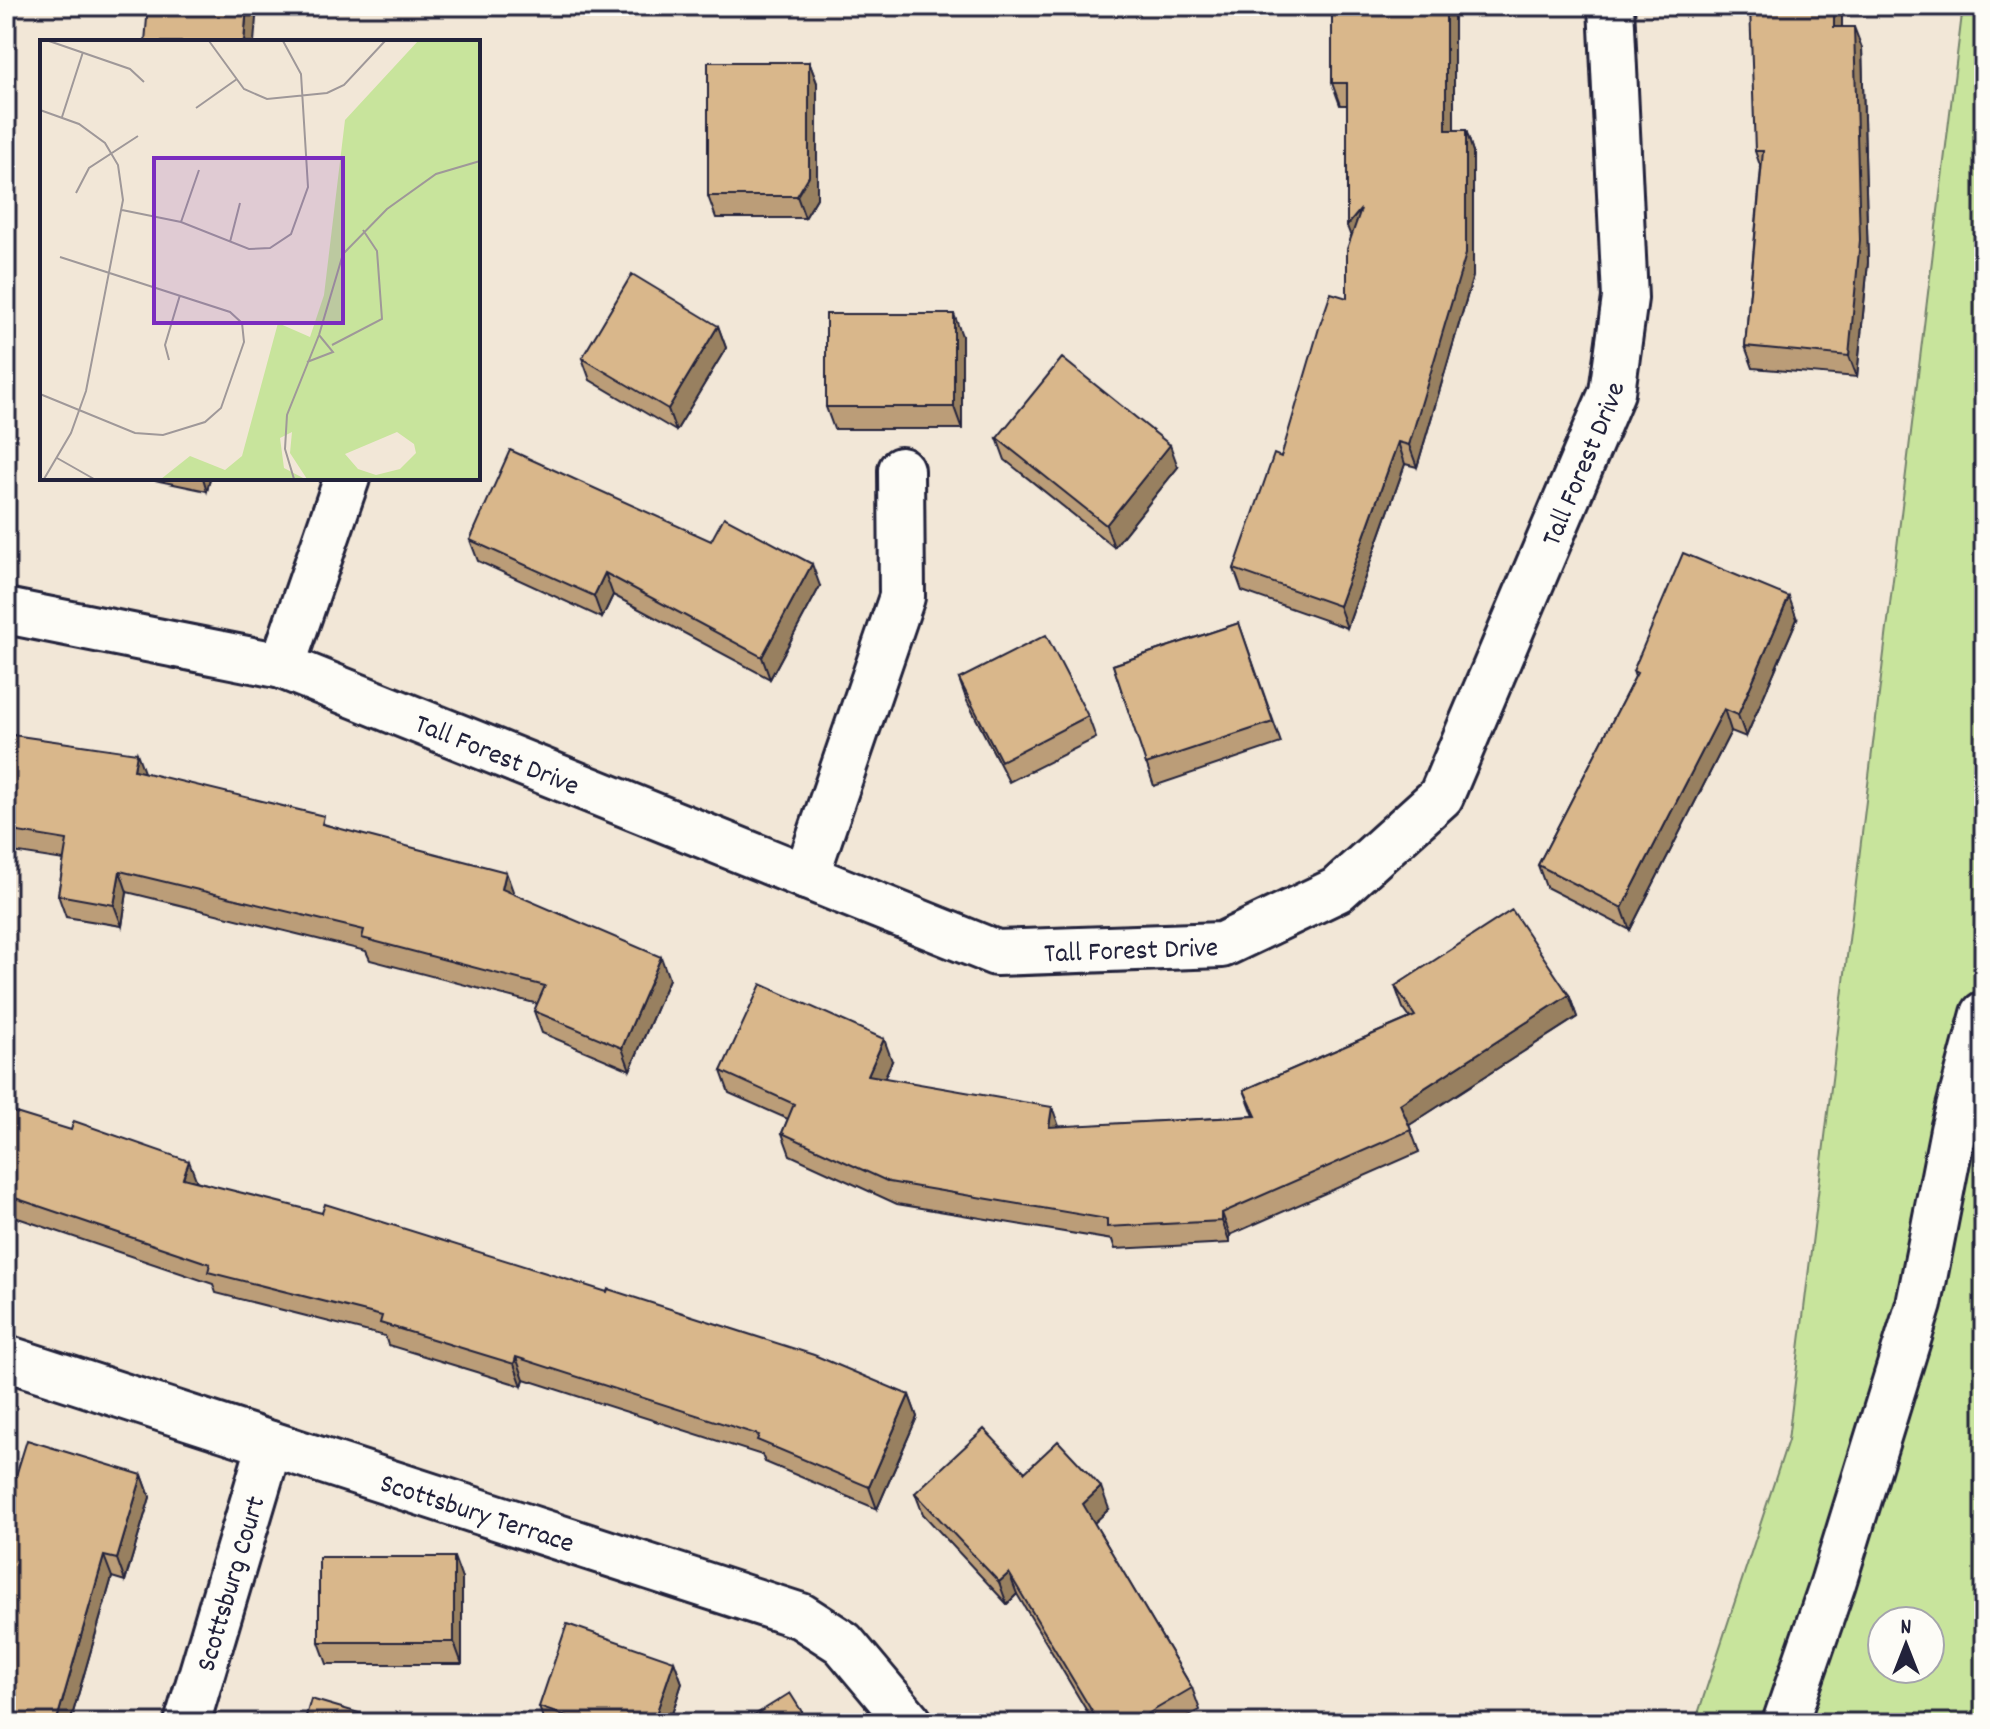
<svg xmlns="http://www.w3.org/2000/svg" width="1990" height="1729" font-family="Dekko,sans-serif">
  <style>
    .green { fill: #c8e49c; stroke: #75836c; stroke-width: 2; fill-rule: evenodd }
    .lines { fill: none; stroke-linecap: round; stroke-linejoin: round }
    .minor-casing { stroke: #22223b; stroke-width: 50 }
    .minor { stroke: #fdfcf7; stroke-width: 44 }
    .wall { fill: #bb9d78; stroke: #22223b; stroke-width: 2 }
    .shaded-wall { fill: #988061; stroke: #22223b; stroke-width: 2 }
    .building { fill: #d9b78b; stroke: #22223b; stroke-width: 2 }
    .labels { text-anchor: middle; stroke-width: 6; stroke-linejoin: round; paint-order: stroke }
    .street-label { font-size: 28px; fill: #22223b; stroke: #fdfcf7 }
    .inset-road { fill: none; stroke: #9f9899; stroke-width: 2 }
    .view { fill: #7b2cbf; fill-opacity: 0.15; stroke: #7b2cbf; stroke-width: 4 }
    .inset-edge { fill: none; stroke: #22223b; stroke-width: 4 }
  </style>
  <rect width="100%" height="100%" fill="#f2e7d7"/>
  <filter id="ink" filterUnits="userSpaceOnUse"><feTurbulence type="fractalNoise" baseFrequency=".0125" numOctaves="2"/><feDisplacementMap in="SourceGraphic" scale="16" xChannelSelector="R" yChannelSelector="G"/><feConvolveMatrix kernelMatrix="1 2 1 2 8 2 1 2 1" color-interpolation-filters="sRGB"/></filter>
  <g filter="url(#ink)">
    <path class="green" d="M 1963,6 L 1984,6 L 1984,1723 L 1695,1723 L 1788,1440 ZM 1882,1621 L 1930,1621 L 1930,1669 L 1882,1669 Z"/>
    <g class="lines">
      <defs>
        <g id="minor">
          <path id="s1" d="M 6,611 L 282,666 L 996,953 L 1222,945 L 1337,890 L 1441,796 L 1612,392 L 1625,298 L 1611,6"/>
          <path d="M 282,666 L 347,478"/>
          <path d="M 806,877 L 902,597 L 901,470"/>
          <path id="s2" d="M 6,1358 L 801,1616 L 843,1643 L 910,1723"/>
          <path id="s3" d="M 187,1723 L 270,1444"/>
          <path d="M 1785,1723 L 1833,1583 L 1919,1304 L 1953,1130 L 1984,1014"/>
        </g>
      </defs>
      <use href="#minor" class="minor-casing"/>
      <use href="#minor" class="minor"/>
    </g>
    <path class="wall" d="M 1454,6 L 1454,130 L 1466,130 L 1473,152 L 1473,276 L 1417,467 L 1405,464 L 1347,628 L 1242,591 L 1234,569 L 1347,298 L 1351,237 L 1347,105 L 1340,105 L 1332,83 Z
      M 1842,6 L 1842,27 L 1862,48 L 1868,262 L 1857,377 L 1753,368 L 1745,346 L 1761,168 L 1755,151 Z
      M 809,62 L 817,83 L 817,198 L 805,218 L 716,218 L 708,196 Z
      M 718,326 L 726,348 L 676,431 L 590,380 L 582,358 Z
      M 962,336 L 962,429 L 834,429 L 826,407 Z
      M 997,438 L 1178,467 L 1114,547 L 1005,460 Z
      M 145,478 L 210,478 L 207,491 Z
      M 470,540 L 711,541 L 820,586 L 770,679 L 613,595 L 602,618 L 478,561 Z
      M 1797,619 L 1746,737 L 1731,731 L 1630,930 L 1546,887 L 1538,865 L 1635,677 L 1633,671 Z
      M 1239,623 L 1281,743 L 1154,786 L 1113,665 Z
      M 959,679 L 1088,716 L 1096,738 L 1009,782 L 967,701 Z
      M 6,734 L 327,825 L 514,894 L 669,979 L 630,1070 L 542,1033 L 534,1011 L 538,1004 L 370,960 L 366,951 L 127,892 L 122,926 L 66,917 L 58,895 L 64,860 L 6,851 Z
      M 1395,986 L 1569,995 L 1577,1017 L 1409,1125 L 1419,1152 L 1230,1235 L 1230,1243 L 1115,1249 L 1112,1240 L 897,1204 L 790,1155 L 782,1133 L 788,1119 L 729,1093 L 721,1071 L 892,1061 L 884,1078 L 1059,1127 L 1254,1116 L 1244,1090 L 1410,1018 L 1403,1008 Z
      M 6,1110 L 196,1181 L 909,1395 L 917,1417 L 877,1509 L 765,1462 L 762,1455 L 524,1379 L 522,1386 L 388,1345 L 385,1336 L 216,1293 L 213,1284 L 6,1214 Z
      M 1025,1472 L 1109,1509 L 1094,1523 L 1192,1688 L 1200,1710 L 1177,1723 L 1094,1723 L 1017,1594 L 1007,1604 L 923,1514 L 915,1493 Z
      M 142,1475 L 150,1497 L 125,1581 L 112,1577 L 70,1723 L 6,1723 L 8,1544 L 6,1538 L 6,1508 Z
      M 462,1579 L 462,1664 L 327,1664 L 319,1642 Z
      M 674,1661 L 682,1683 L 669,1723 L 545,1723 L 539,1707 Z"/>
    <path class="shaded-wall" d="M 247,6 L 257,6 L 254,42 L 244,42 Z
      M 1446,6 L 1454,6 L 1454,152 L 1446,130 Z
      M 1834,6 L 1842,6 L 1842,49 L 1834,27 Z
      M 1854,27 L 1862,48 L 1868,262 L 1857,377 L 1849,356 Z
      M 809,62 L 817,83 L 817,198 L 805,218 L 797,196 Z
      M 1466,130 L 1473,152 L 1473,276 L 1417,467 L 1409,445 Z
      M 1361,209 L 1355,248 L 1347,226 Z
      M 954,314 L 962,336 L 962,429 L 954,407 Z
      M 718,326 L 726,348 L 676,431 L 668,409 Z
      M 1398,442 L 1405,464 L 1347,628 L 1339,606 Z
      M 1170,445 L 1178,467 L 1114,547 L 1106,525 Z
      M 203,478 L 210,478 L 207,491 Z
      M 812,564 L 820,586 L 770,679 L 762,657 Z
      M 605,573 L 613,595 L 602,618 L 594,596 Z
      M 1789,597 L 1797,619 L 1746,737 L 1738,715 Z
      M 1724,709 L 1731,731 L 1630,930 L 1622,908 Z
      M 137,753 L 145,775 L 134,770 Z
      M 120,871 L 127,892 L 122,926 L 114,905 Z
      M 506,872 L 514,894 L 510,911 L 502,889 Z
      M 661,957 L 669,979 L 630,1070 L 622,1048 Z
      M 1569,995 L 1577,1017 L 1408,1126 L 1400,1104 Z
      M 884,1039 L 892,1061 L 876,1097 L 868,1075 Z
      M 1052,1107 L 1060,1129 L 1049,1127 Z
      M 189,1161 L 197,1182 L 183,1178 Z
      M 1222,1213 L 1230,1235 L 1230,1243 L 1222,1221 Z
      M 516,1357 L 524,1379 L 522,1386 L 514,1364 Z
      M 909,1395 L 917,1417 L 877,1509 L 869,1487 Z
      M 142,1475 L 150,1497 L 125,1581 L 117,1559 Z
      M 1101,1487 L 1109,1509 L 1091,1526 L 1083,1504 Z
      M 104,1556 L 112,1577 L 70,1723 L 56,1723 Z
      M 454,1557 L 462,1579 L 462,1664 L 454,1642 Z
      M 1009,1573 L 1017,1594 L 1007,1604 L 999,1582 Z
      M 674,1661 L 682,1683 L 669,1723 L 653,1723 Z"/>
    <path class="building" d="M 148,6 L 247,6 L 244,42 L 145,42 Z
      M 1332,6 L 1446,6 L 1446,130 L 1466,130 L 1466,254 L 1409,445 L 1398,442 L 1339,606 L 1234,569 L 1274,454 L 1281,457 L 1319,328 L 1331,293 L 1347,298 L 1347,249 L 1361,209 L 1347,226 L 1347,83 L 1332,83 Z
      M 1750,6 L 1834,6 L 1834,27 L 1854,27 L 1860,240 L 1849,356 L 1745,346 L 1763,151 L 1755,151 Z
      M 708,62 L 809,62 L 809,176 L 797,196 L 708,196 Z
      M 632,274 L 718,326 L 668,409 L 582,358 Z
      M 826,314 L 954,314 L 954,407 L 826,407 Z
      M 1062,358 L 1170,445 L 1106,525 L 997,438 Z
      M 510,450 L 711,541 L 724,517 L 812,564 L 762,657 L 605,573 L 594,596 L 470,540 Z
      M 1683,553 L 1789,597 L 1738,715 L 1724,709 L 1622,908 L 1538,865 L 1637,673 L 1633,671 Z
      M 1239,623 L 1273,722 L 1146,764 L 1113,665 Z
      M 1046,635 L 1088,716 L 1001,761 L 959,679 Z
      M 6,734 L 137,753 L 134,770 L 324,816 L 322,824 L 506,872 L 502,889 L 661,957 L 622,1048 L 534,1011 L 545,986 L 362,938 L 364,930 L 120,871 L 114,905 L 58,895 L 67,840 L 6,830 Z
      M 1512,910 L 1569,995 L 1400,1104 L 1411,1130 L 1222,1213 L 1222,1221 L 1107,1227 L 1107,1219 L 889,1182 L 782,1133 L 794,1104 L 721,1071 L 761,984 L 884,1039 L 868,1075 L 1052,1107 L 1049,1127 L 1256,1116 L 1244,1090 L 1415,1016 L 1395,986 Z
      M 6,1110 L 71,1130 L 74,1121 L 189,1161 L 183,1178 L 322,1213 L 325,1204 L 607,1292 L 608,1289 L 814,1355 L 909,1395 L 869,1487 L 757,1440 L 759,1435 L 516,1357 L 514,1364 L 380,1323 L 382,1316 L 208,1272 L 210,1264 L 6,1195 Z
      M 984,1429 L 1025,1472 L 1058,1441 L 1101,1487 L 1083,1504 L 1192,1688 L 1132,1723 L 1099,1723 L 1009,1573 L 999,1582 L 915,1493 Z
      M 27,1440 L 142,1475 L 117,1559 L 104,1556 L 56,1723 L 6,1723 L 6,1550 L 12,1528 L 6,1526 L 6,1508 Z
      M 319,1557 L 454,1557 L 454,1642 L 319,1642 Z
      M 567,1624 L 674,1661 L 653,1723 L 584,1723 L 539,1707 Z
      M 790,1693 L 809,1723 L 742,1723 Z
      M 311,1699 L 393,1723 L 304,1723 Z"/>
  </g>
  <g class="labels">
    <g class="street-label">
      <text dy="10" stroke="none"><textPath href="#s1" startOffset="1906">Tall Forest Drive</textPath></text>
      <text dy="10" stroke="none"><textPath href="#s1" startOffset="514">Tall Forest Drive</textPath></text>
      <text dy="10" stroke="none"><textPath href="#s1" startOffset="1186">Tall Forest Drive</textPath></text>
      <text dy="10" stroke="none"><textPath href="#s2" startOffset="496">Scottsbury Terrace</textPath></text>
      <text dy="10" stroke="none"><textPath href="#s3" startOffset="146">Scottsburg Court</textPath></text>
    </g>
  </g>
  <g transform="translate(40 40)">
    <rect width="440" height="440" fill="#f2e7d7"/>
    <path d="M 378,1 L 440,1 L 440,439 L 267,439 L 250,413 L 252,392 L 240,398 L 244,428 L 265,439 L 121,439 L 150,416 L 185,430 L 202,416 L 238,283 L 270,297 L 284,255 L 305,80 ZM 357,392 L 374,404 L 376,413 L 360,429 L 336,435 L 318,429 L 305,414 Z" fill="#c8e49c" fill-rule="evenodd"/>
    <path class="inset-road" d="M 9,1 L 90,29 L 104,42M 169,1 L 204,49 L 227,59 L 287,53 L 304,45 L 345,1M 156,68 L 197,39M 0,70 L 39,84 L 65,103 L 78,125 L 83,160 L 46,351 L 31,393 L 4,439M 22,77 L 43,12M 36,153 L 49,128 L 98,96M 82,170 L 141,182 L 209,209 L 230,208 L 251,194 L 268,147 L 261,34 L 243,1M 141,182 L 159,130M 190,202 L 200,163M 292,305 L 342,279 L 337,211 L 323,190M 129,320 L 125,305 L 140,255M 267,322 L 293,312 L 279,295M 0,354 L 95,393 L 123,395 L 165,382 L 181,368 L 204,302 L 202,283 L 190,272 L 20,217M 17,418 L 54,439M 254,439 L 245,409 L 247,375 L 279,295 L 303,214 L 347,169 L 396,134 L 440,121"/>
    <path class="view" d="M 114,118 L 303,118 L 303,283 L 114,283 Z"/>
    <rect width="440" height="440" class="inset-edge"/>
  </g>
  <rect width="1990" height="1729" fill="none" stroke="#fdfcf7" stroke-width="32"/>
  <rect x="16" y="16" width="1958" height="1697" fill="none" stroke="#22223b" stroke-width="3" filter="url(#ink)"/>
  <g transform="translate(1906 1645)"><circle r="38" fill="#fdfcf7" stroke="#a5a5ac" stroke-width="2"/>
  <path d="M0-6L14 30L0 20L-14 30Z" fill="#22223b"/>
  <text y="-12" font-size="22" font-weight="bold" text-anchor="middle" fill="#22223b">N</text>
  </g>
</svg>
